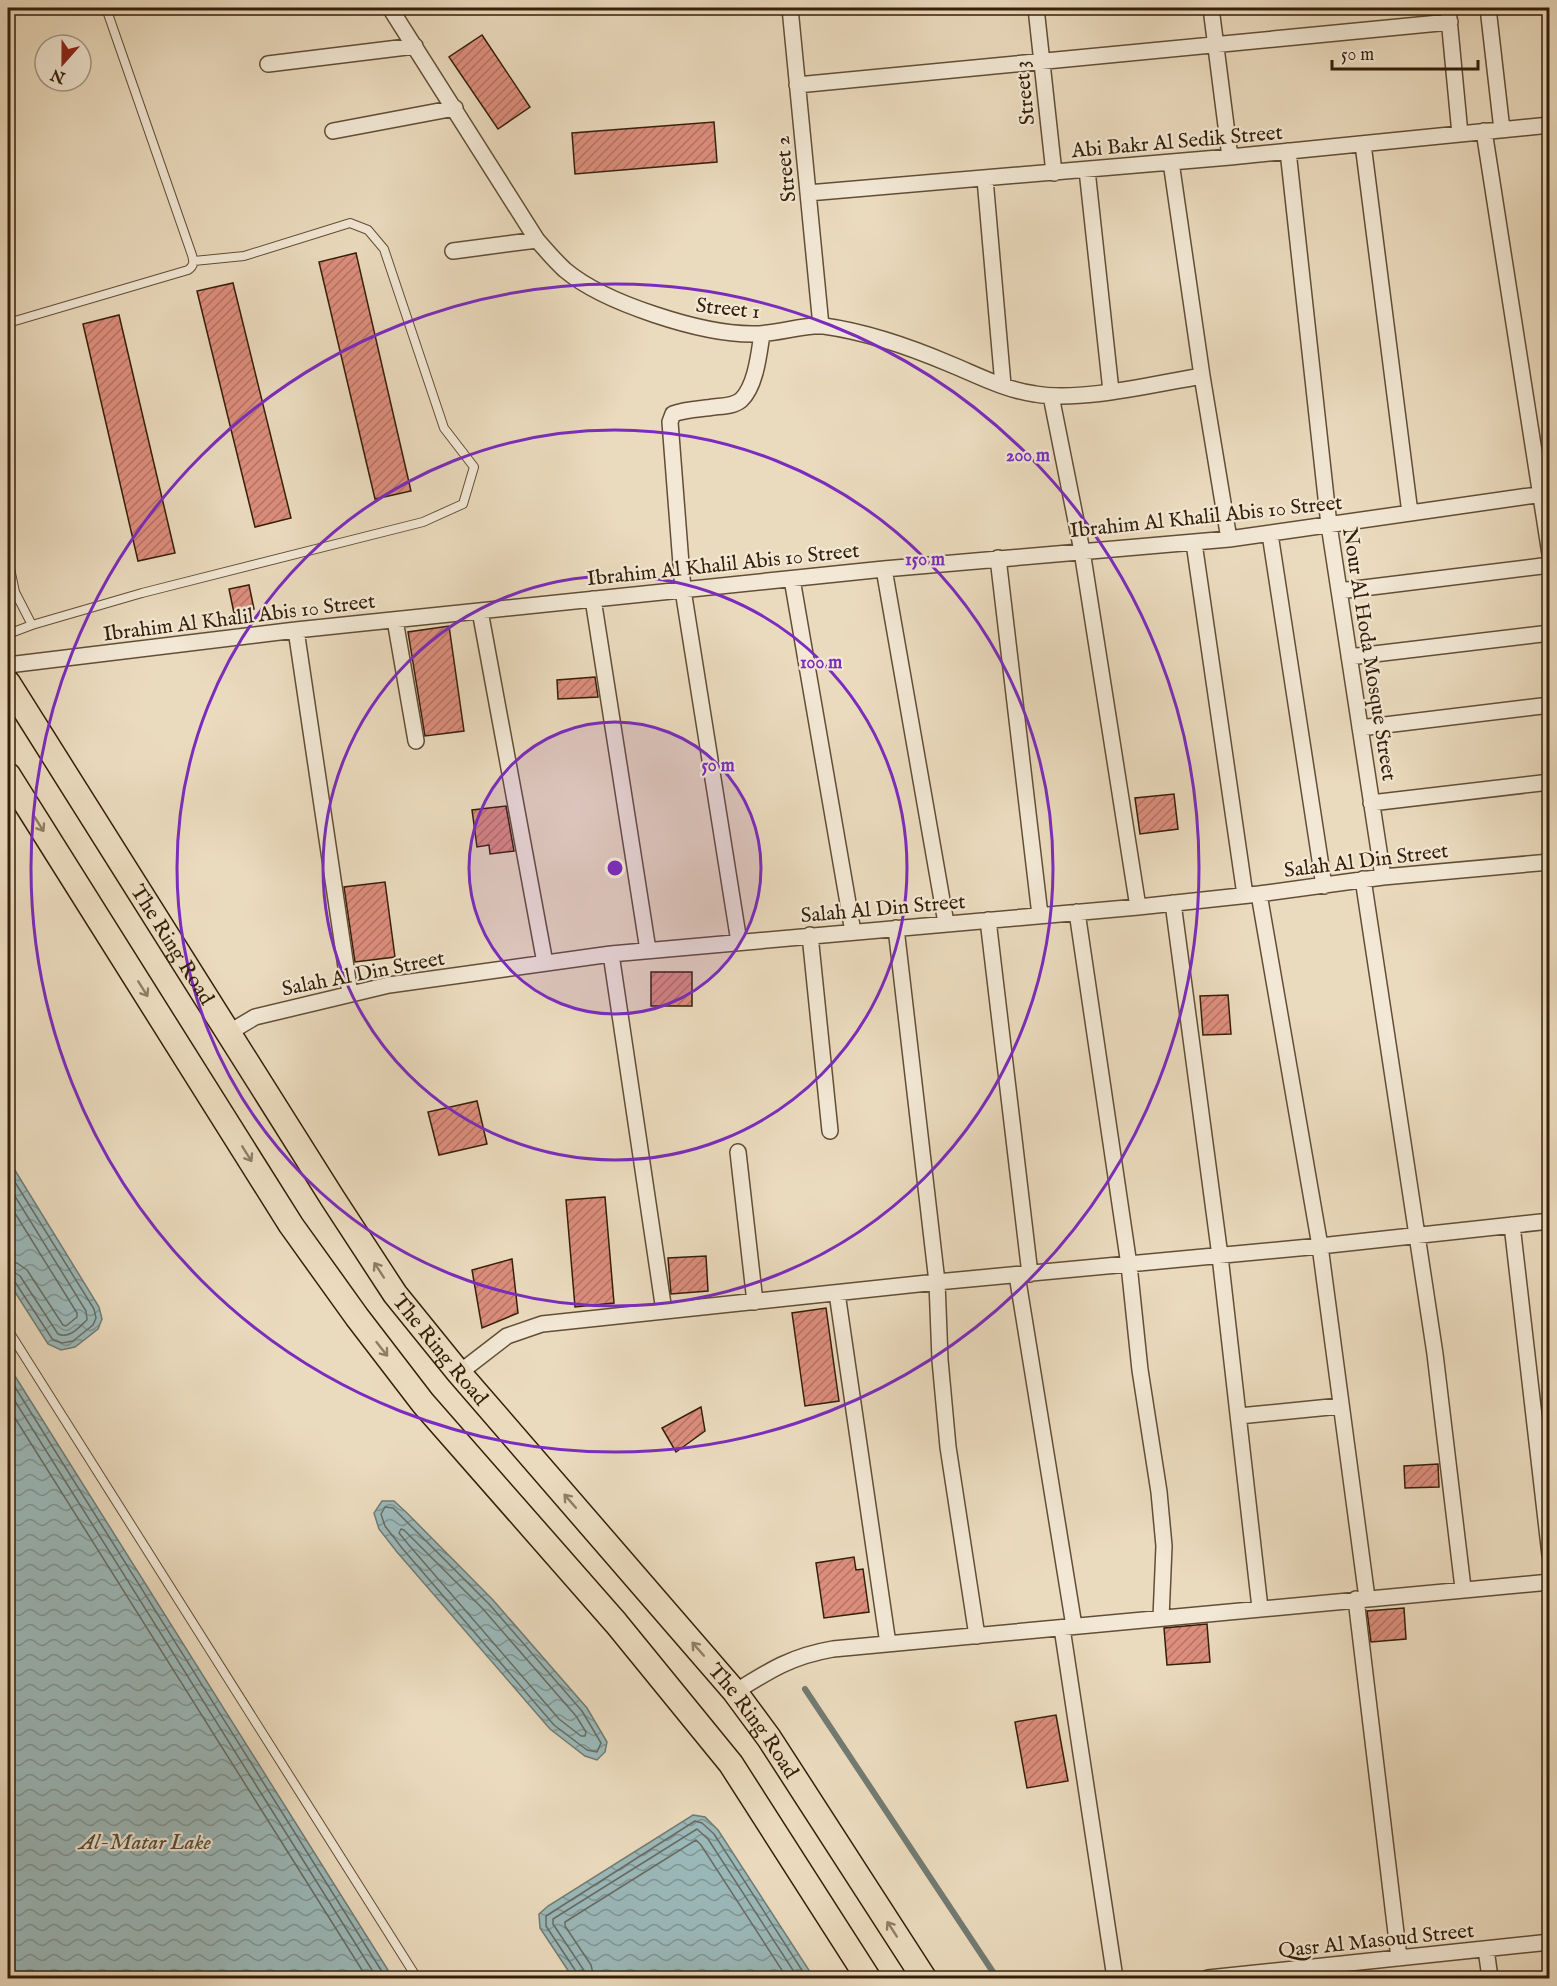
<svg xmlns="http://www.w3.org/2000/svg" width="1557" height="1986" font-family="'IM FELL English',serif">
  <style>
    .water { fill: url(#water-waves); stroke: #727b73; stroke-width: 1.5 }
    .lines { fill: none; stroke-linecap: round; stroke-linejoin: round }
    .shore { stroke: #686c62; stroke-width: 1.5 }
    .stream { stroke: #727b73; stroke-width: 6 }
    .building { fill: url(#building-hatch); stroke: #351f09; stroke-width: 1.5 }
    .lane-casing { stroke: #624e36; stroke-width: 10 }
    .street-casing { stroke: #624e36; stroke-width: 18 }
    .primary-casing { stroke: #351f09; stroke-width: 27 }
    .lane { stroke: #f2e8d5; stroke-width: 8 }
    .street { stroke: #f2e8d5; stroke-width: 15 }
    .primary { stroke: #ebdbbe; stroke-width: 24 }
    .oneway { stroke: #907d64 }
    .ring { fill: none; stroke: #7b2cbf; stroke-width: 3 }
    .labels { text-anchor: middle; stroke-width: 4.5; stroke-linejoin: round; paint-order: stroke }
    .street-label { font-size: 21px; fill: #351f09; stroke: #f2e8d5 }
    .water-label { font-size: 22px; font-style: italic; fill: #544d3e; stroke: #f2e8d5 }
    .centre { fill: #7b2cbf; stroke: #f2e8d5; stroke-width: 3 }
    .ring-label { font-size: 18px; text-anchor: middle; font-weight: bold; fill: #7b2cbf; stroke: #f2e8d5; stroke-width: 4.5; stroke-linejoin: round; paint-order: stroke }
  </style>
  <defs>
    <pattern id="water-waves" width="16" height="10" patternUnits="userSpaceOnUse" patternTransform="scale(1.5)"><rect width="16" height="10" fill="#9bb9ba"/><path d="M0 5q4-4 8 0t8 0" fill="none" stroke="#7f9695"/></pattern>
    <pattern id="building-hatch" width="6" height="6" patternUnits="userSpaceOnUse" patternTransform="scale(1.5)"><rect width="6" height="6" fill="#dd8e7d"/><path d="M-1 1l2-2M0 6l6-6M5 7l2-2" fill="none" stroke="#b47365"/></pattern>
  </defs>
  <rect width="100%" height="100%" fill="#ebdbbe"/>
  <filter id="stains"><feTurbulence type="fractalNoise" baseFrequency=".00333" numOctaves="4"/><feColorMatrix values="0 0 0 0 .2 0 0 0 0 .09 0 0 0 0 .02 0 0 0 .5 -.17"/></filter>
  <radialGradient id="worn" r=".72"><stop offset=".6" stop-color="#630" stop-opacity="0"/><stop offset="1" stop-color="#630" stop-opacity=".3"/></radialGradient>
  <path class="water" d="M 8,1159 L 99,1307 L 102,1319 L 98,1329 L 75,1347 L 61,1350 L 48,1344 L 8,1281 Z
    M 8,1365 L 393,1978 L 8,1978 Z
    M 382,1501 L 394,1501 L 407,1513 L 493,1600 L 587,1708 L 607,1742 L 605,1752 L 597,1760 L 585,1756 L 550,1729 L 397,1552 L 379,1529 L 374,1513 Z
    M 693,1815 L 705,1817 L 718,1830 L 814,1978 L 573,1978 L 540,1928 L 539,1914 L 548,1906 Z"/>
  <g class="lines">
    <path class="shore" d="M 8,1171 L 94,1309 L 96,1318 L 93,1325 L 73,1341 L 62,1343 L 53,1340 L 15,1282 L 8,1279
      M 8,1185 L 86,1311 L 87,1320 C 79,1327 70,1339 58,1334 L 20,1276 L 14,1272 L 8,1271
      M 8,1202 L 77,1313 L 77,1317 L 66,1326 L 63,1325 L 27,1270 L 17,1263 L 8,1262
      M 8,1376 L 386,1978
      M 8,1390 L 377,1978
      M 8,1407 L 367,1978
      M 385,1507 L 393,1508 L 489,1604 L 582,1711 L 601,1743 L 597,1752 L 587,1750 L 554,1725 L 402,1548 L 385,1526 L 381,1514 Z
      M 401,1529 L 404,1530 L 483,1609 L 576,1716 L 586,1732 L 585,1736 L 581,1736 L 559,1719 L 408,1544 L 399,1533 Z
      M 578,1978 L 577,1973 L 546,1926 L 546,1916 L 695,1821 L 702,1823 L 714,1834 L 807,1978
      M 585,1978 L 583,1969 L 553,1924 L 553,1919 L 697,1829 L 708,1839 L 798,1978
      M 594,1978 L 591,1965 L 565,1926 L 565,1922 L 696,1840 L 701,1845 L 787,1978"/>
    <path class="stream" d="M 805,1689 L 997,1978"/>
  </g>
  <path class="building" d="M 482,35 L 530,107 L 498,129 L 449,57 Z
    M 714,122 L 717,162 L 575,174 L 572,133 Z
    M 356,253 L 411,491 L 375,499 L 319,262 Z
    M 233,283 L 291,518 L 255,527 L 197,291 Z
    M 119,315 L 175,553 L 138,561 L 83,324 Z
    M 249,585 L 254,609 L 234,613 L 229,589 Z
    M 449,626 L 464,731 L 425,736 L 408,632 Z
    M 595,677 L 598,697 L 558,699 L 557,680 Z
    M 1174,794 L 1178,829 L 1140,834 L 1135,798 Z
    M 506,806 L 514,851 L 490,854 L 489,845 L 477,847 L 472,810 Z
    M 385,882 L 395,957 L 355,962 L 344,887 Z
    M 651,972 L 692,972 L 692,1006 L 651,1006 Z
    M 1228,995 L 1231,1034 L 1203,1035 L 1200,996 Z
    M 477,1101 L 487,1144 L 439,1155 L 428,1112 Z
    M 605,1197 L 614,1303 L 575,1307 L 566,1200 Z
    M 706,1256 L 708,1291 L 671,1294 L 668,1258 Z
    M 512,1259 L 518,1313 L 482,1328 L 472,1270 Z
    M 826,1308 L 839,1401 L 805,1406 L 792,1313 Z
    M 701,1407 L 705,1431 L 676,1452 L 662,1428 Z
    M 1438,1464 L 1439,1487 L 1405,1488 L 1404,1466 Z
    M 854,1557 L 856,1570 L 863,1569 L 869,1612 L 824,1618 L 816,1563 Z
    M 1404,1608 L 1406,1639 L 1371,1642 L 1367,1611 Z
    M 1207,1624 L 1210,1662 L 1167,1665 L 1164,1628 Z
    M 1056,1715 L 1068,1781 L 1027,1788 L 1015,1722 Z"/>
  <g class="lines">
    <defs>
      <path id="lane" d="M 8,323 L 188,270 C 194,266 194,262 192,255 L 106,8
        M 8,559 L 15,592 L 32,625
        M 8,634 L 32,625 L 142,593 L 423,522 L 463,504 L 474,467 L 444,428 L 384,249 L 368,230 L 350,223 L 244,256 L 194,261
        M 8,1330 L 417,1978"/>
      <path id="street" d="M 390,8 L 537,240 C 546,250 555,261 565,270 C 604,303 701,334 752,334 C 773,335 805,324 824,326 C 867,332 910,347 950,364 C 977,375 1005,390 1035,394 C 1082,402 1153,384 1202,376
        M 790,8 L 821,326
        M 1036,8 L 1054,173
        M 1211,8 L 1230,157
        M 1448,8 L 1460,134
        M 1488,8 L 1502,130
        M 268,64 L 415,46
        M 797,85 L 1450,22
        M 333,131 L 455,108
        M 1484,131 L 1550,554
        M 1363,144 L 1410,513
        M 1288,151 L 1329,525 L 1383,877
        M 1171,162 L 1202,376 L 1229,539
        M 1087,170 L 1111,391
        M 985,179 L 1003,385
        M 808,193 L 1230,157 L 1550,125
        M 453,251 L 537,240
        M 1051,396 L 1082,551 L 1138,907
        M 1270,534 L 1324,886
        M 1194,543 L 1245,895
        M 998,558 L 1040,915
        M 884,569 L 946,923
        M 792,579 L 853,932
        M 1339,591 L 1550,565
        M 593,599 L 648,950
        M 480,611 L 545,963
        M 395,620 L 416,741
        M 296,630 L 350,994
        M 1349,657 L 1550,633
        M 8,665 L 296,630 L 884,569 L 1229,539 L 1550,493
        M 1360,728 L 1550,705
        M 1371,803 L 1550,782
        M 1363,879 L 1435,1354 L 1463,1588
        M 1259,894 L 1320,1246 L 1367,1598
        M 1173,903 L 1220,1256 L 1260,1608
        M 1077,912 L 1129,1265 L 1140,1370 L 1159,1492 L 1164,1546 L 1161,1618
        M 988,920 L 1030,1274
        M 896,928 L 937,1282 L 940,1360 L 948,1447 L 977,1636
        M 810,935 L 830,1131
        M 739,942 L 683,590 L 670,422 L 673,414 C 686,409 701,409 714,407 C 723,406 734,406 741,400 C 756,386 759,353 762,334
        M 611,954 L 664,1311
        M 228,1033 L 255,1017 L 389,985 L 611,954 L 1138,907 L 1259,894 L 1383,877 L 1550,862
        M 738,1152 L 755,1302
        M 1512,1225 L 1550,1555
        M 1017,1275 L 1074,1626
        M 837,1293 L 888,1644
        M 459,1373 L 507,1336 L 542,1324 L 937,1282 L 1320,1246 L 1550,1221
        M 1239,1416 L 1340,1406
        M 1356,1599 L 1399,1958
        M 1062,1628 L 1115,1978
        M 735,1692 C 770,1670 792,1656 833,1649 L 1550,1582
        M 1486,1949 L 1490,1978
        M 1208,1978 L 1550,1942"/>
      <g id="primary">
        <path id="s1" d="M 8,683 L 333,1199 L 395,1294 L 459,1373 L 735,1692 L 769,1738 L 924,1978"/>
        <path d="M 8,775 L 291,1225 L 357,1317 L 423,1403 L 616,1623 L 731,1764 L 868,1978"/>
      </g>
    </defs>
    <use href="#lane" class="lane-casing"/>
    <use href="#street" class="street-casing"/>
    <use href="#primary" class="primary-casing"/>
    <use href="#lane" class="lane"/>
    <use href="#street" class="street"/>
    <use href="#primary" class="primary"/>
  </g>
  <defs><path id="oneway-shaft" d="M-6 0H5M1.5-3L5.5 0L1.5 3" fill="none" stroke-width="1.6" stroke-linecap="round" stroke-linejoin="round" transform="scale(1.5)"/></defs>
  <g class="oneway">
    <use href="#oneway-shaft" transform="translate(39 824) rotate(58)"/>
    <use href="#oneway-shaft" transform="translate(143 989) rotate(58)"/>
    <use href="#oneway-shaft" transform="translate(247 1154) rotate(58)"/>
    <use href="#oneway-shaft" transform="translate(379 1270) rotate(-123)"/>
    <use href="#oneway-shaft" transform="translate(382 1349) rotate(52)"/>
    <use href="#oneway-shaft" transform="translate(570 1501) rotate(-131)"/>
    <use href="#oneway-shaft" transform="translate(698 1649) rotate(-131)"/>
    <use href="#oneway-shaft" transform="translate(892 1929) rotate(-123)"/>
  </g>
  <circle cx="615" cy="868" r="146" fill="#7b2cbf" fill-opacity=".12"/>
  <g class="ring">
    <circle cx="615" cy="868" r="146"/>
    <circle cx="615" cy="868" r="292"/>
    <circle cx="615" cy="868" r="438"/>
    <circle cx="615" cy="868" r="584"/>
  </g>
  <g class="labels">
    <g class="street-label">
      <text transform="translate(1024 93) rotate(-96)" y="7">Street 3</text>
      <text transform="translate(1177 141) rotate(-5)" y="7">Abi Bakr Al Sedik Street</text>
      <text transform="translate(785 169) rotate(-96)" y="7">Street 2</text>
      <text transform="translate(728 308) rotate(6)" y="7">Street 1</text>
      <text transform="translate(1206 516) rotate(-6)" y="7">Ibrahim Al Khalil Abis 10 Street</text>
      <text transform="translate(723 564) rotate(-6)" y="7">Ibrahim Al Khalil Abis 10 Street</text>
      <text transform="translate(239 617) rotate(-7)" y="7">Ibrahim Al Khalil Abis 10 Street</text>
      <text transform="translate(1370 654) rotate(81)" y="7">Nour Al Hoda Mosque Street</text>
      <text transform="translate(1366 860) rotate(-7)" y="7">Salah Al Din Street</text>
      <text transform="translate(883 908) rotate(-5)" y="7">Salah Al Din Street</text>
      <text dy="7" stroke="none"><textPath href="#s1" startOffset="309">The Ring Road</textPath></text>
      <text transform="translate(363 973) rotate(-11)" y="7">Salah Al Din Street</text>
      <text dy="7" stroke="none"><textPath href="#s1" startOffset="795">The Ring Road</textPath></text>
      <text dy="7" stroke="none"><textPath href="#s1" startOffset="1281">The Ring Road</textPath></text>
      <text transform="translate(1376 1940) rotate(-6)" y="7">Qasr Al Masoud Street</text>
    </g>
    <g class="water-label">
      <text x="145" y="1849">Al-Matar Lake</text>
    </g>
  </g>
  <circle cx="615" cy="868" r="9" class="centre"/>
  <g class="ring-label">
    <text x="1028" y="461">200 m</text>
    <text x="925" y="565">150 m</text>
    <text x="821" y="668">100 m</text>
    <text x="718" y="771">50 m</text>
  </g>
  <rect width="1557" height="1986" fill="none" stroke="#ebdbbe" stroke-width="30"/>
  <rect x="9" y="9" width="1539" height="1968" fill="none" stroke="#351f09" stroke-width="3"/>
  <rect x="15" y="15" width="1527" height="1956" fill="none" stroke="#351f09" stroke-width="1.5"/>
  <g transform="translate(63 63) rotate(201)"><circle r="28" fill="#f2e8d5" stroke="#a69883" stroke-width="1.5"/>
  <path d="M0-4.5L10 22L0 15L-10 22Z" fill="#8f2418"/>
  <text y="-9" font-size="16" font-weight="bold" text-anchor="middle" fill="#351f09">N</text>
  </g>
  <path d="M1332 60v9h146v-9" fill="none" stroke="#351f09" stroke-width="3"/>
  <text x="1341" y="60" font-size="18" fill="#351f09" stroke="#f2e8d5" stroke-width="4.5" paint-order="stroke">50 m</text>
  <rect width="100%" height="100%" filter="url(#stains)"/>
  <rect width="100%" height="100%" fill="url(#worn)"/>
</svg>
